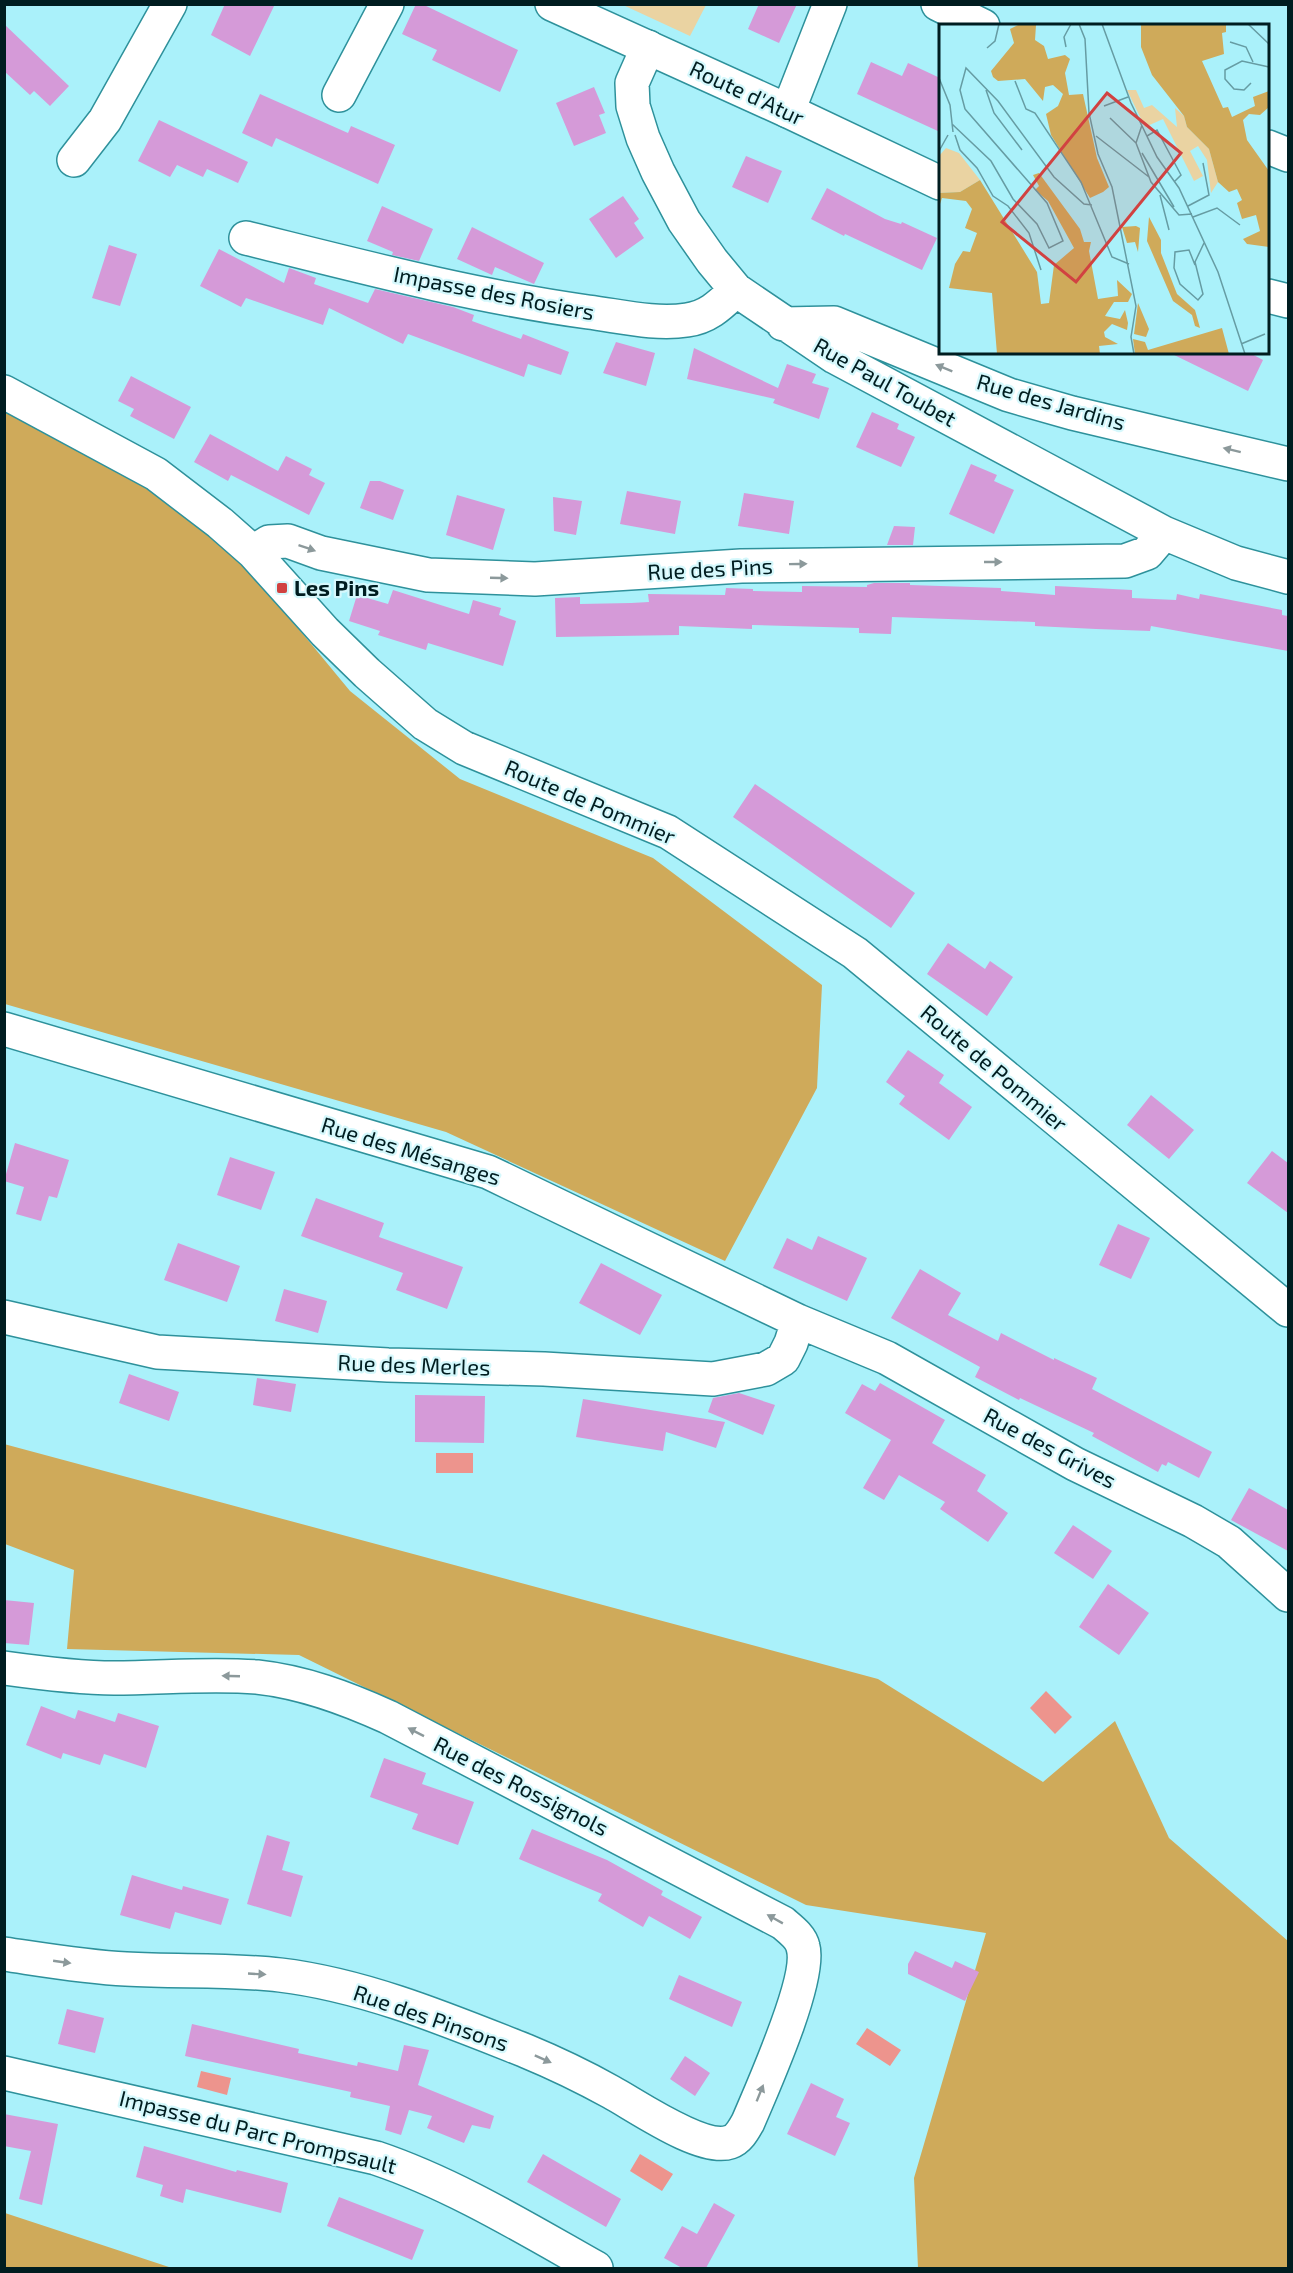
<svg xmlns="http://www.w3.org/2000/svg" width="1293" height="2273" font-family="'Exo 2',sans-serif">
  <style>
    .green { fill: #ead3a2 }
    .forest { fill: #cfaa5a }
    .water { fill: #ed948d }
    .building { fill: #d59ad8 }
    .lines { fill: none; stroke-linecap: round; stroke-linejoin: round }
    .street-casing { stroke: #2e919b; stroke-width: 36 }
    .secondary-casing { stroke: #2e919b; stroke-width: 36 }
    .street { stroke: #fff; stroke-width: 33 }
    .secondary { stroke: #fff; stroke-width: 33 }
    .oneway { fill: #8c999b }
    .poi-dot { fill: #d14241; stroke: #d5f8fc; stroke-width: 2 }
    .labels { text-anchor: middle; stroke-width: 4.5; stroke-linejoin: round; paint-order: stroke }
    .street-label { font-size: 22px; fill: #001d20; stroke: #d5f8fc }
    .poi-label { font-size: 22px; font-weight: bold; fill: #001d20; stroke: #d5f8fc; text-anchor: start }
    .inset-road { fill: none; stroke: #669ca3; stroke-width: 1.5 }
    .view { fill: #d14241; fill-opacity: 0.15; stroke: #d14241; stroke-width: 3 }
    .inset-edge { fill: none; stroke: #001d20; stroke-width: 3 }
  </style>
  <rect width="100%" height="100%" fill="#aaf1fa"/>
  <path class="green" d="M 623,5 L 706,4 L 706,5 L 690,36 Z"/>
  <path class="forest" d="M 4,399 L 132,468 L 227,542 L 350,691 L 460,779 L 653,858 L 822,985 L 817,1088 L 725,1261 L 446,1132 L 5,1004 Z
    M 4,1444 L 878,1679 L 1043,1782 L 1115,1721 L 1169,1838 L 1288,1941 L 1288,2268 L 918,2268 L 914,2178 L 986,1933 L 806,1905 L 299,1655 L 67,1649 L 74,1570 L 5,1544 Z
    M 4,2213 L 5,2213 L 172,2268 L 5,2268 Z"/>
  <path class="water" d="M 436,1453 L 473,1453 L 473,1473 L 436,1473 Z
    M 1046,1691 L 1072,1717 L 1055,1734 L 1030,1708 Z
    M 867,2028 L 901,2050 L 890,2066 L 856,2044 Z
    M 201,2071 L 231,2078 L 227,2095 L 197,2087 Z
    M 640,2154 L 673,2174 L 662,2191 L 630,2171 Z"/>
  <path class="building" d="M 225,4 L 275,4 L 250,56 L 211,35 Z
    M 416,4 L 422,4 L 518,50 L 500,92 L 432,60 L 437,50 L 402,34 Z
    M 759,4 L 797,4 L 779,43 L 748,29 Z
    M 4,24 L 69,86 L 50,106 L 34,91 L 30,95 L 4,71 Z
    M 871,62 L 902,76 L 908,63 L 940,78 L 940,132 L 857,94 Z
    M 594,87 L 605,113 L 599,115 L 606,133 L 574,146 L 556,103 Z
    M 260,94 L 348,133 L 351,126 L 395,145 L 378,184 L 276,138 L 272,147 L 242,133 Z
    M 159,120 L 248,162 L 238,183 L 207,169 L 203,177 L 177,165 L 170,177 L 138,161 Z
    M 746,156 L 782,171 L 768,203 L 732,187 Z
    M 827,188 L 885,219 L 901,224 L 902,222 L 937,238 L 922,270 L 845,234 L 844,236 L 811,219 Z
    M 623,196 L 639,219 L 634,223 L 644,238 L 616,258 L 589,219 Z
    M 382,206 L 433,229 L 419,261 L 392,255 L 393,252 L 367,241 Z
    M 472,227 L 544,263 L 534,284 L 495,267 L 492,275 L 457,259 Z
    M 109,245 L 137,254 L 120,306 L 92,298 Z
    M 219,249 L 284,283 L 289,268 L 316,278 L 314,284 L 368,303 L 375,289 L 453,307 L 474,315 L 472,321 L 521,339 L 523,334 L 569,352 L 561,375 L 528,364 L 524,377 L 408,334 L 403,344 L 329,308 L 323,325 L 246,298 L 241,307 L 200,286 Z
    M 616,342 L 655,353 L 646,386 L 603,373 Z
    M 694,348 L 778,388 L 787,364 L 816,374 L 812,383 L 829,388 L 819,419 L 773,403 L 775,399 L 687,379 Z
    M 1168,352 L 1248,352 L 1263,360 L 1248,391 Z
    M 131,376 L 191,407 L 174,439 L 130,416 L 134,409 L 118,401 Z
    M 872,412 L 899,424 L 897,429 L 915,437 L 901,467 L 856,447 Z
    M 210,434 L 278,471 L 286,456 L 312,469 L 309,475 L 325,483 L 309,515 L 231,475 L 228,481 L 194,462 Z
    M 971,464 L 997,475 L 994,481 L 1014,490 L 994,534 L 949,514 Z
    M 370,481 L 380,481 L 404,490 L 393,520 L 360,508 Z
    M 627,491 L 681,501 L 675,534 L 620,524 Z
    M 744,493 L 794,501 L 789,534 L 738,526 Z
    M 457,495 L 505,509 L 493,550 L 446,535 Z
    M 553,497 L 582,501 L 576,535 L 554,531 Z
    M 894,526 L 915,527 L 913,545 L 887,545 Z
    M 874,583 L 910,583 L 910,585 L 1001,588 L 1001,591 L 1055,595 L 1055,586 L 1132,590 L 1132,598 L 1176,600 L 1177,594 L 1199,599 L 1200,594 L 1282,610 L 1282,615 L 1288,616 L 1288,651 L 1151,626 L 1150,631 L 1096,629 L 1035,626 L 1035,622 L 892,617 L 891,634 L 859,633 L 859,628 L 752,625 L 752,629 L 679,626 L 679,635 L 556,637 L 555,598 L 580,597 L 580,604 L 631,603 L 649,602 L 648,594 L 725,595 L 726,588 L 753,589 L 753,591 L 802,592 L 802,586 L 867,587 L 867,585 Z
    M 393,590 L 469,614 L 473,600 L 501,608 L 499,615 L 516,621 L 503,666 L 428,643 L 426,650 L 378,635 L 380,631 L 349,621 L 357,595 L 388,604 Z
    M 755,784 L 915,893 L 891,928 L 733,817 Z
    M 948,943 L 985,969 L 990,961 L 1013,977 L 987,1016 L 927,974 Z
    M 908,1050 L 944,1075 L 939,1083 L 972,1107 L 949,1140 L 899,1104 L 905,1096 L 886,1082 Z
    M 1151,1095 L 1194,1130 L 1169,1159 L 1127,1125 Z
    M 15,1143 L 69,1160 L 57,1198 L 49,1196 L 41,1221 L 16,1214 L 24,1187 L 4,1181 Z
    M 1272,1151 L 1288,1163 L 1288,1213 L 1247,1183 Z
    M 230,1157 L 275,1172 L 261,1210 L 217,1195 Z
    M 316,1198 L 384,1223 L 379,1237 L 463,1267 L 447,1309 L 396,1290 L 403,1273 L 301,1236 Z
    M 1118,1224 L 1150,1238 L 1131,1279 L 1099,1265 Z
    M 818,1236 L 867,1258 L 847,1301 L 773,1268 L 787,1238 L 812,1250 Z
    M 178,1243 L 240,1266 L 227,1302 L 164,1280 Z
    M 601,1263 L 662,1295 L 640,1335 L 579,1303 Z
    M 920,1269 L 961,1293 L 948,1315 L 998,1341 L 1001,1333 L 1054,1360 L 1054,1358 L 1097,1378 L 1092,1389 L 1212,1452 L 1199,1478 L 1168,1462 L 1166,1466 L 1162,1464 L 1158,1472 L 1092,1436 L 1094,1433 L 1020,1398 L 1019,1400 L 975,1377 L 980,1367 L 891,1318 Z
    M 284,1289 L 327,1301 L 318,1333 L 275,1321 Z
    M 129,1374 L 179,1392 L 169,1421 L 119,1403 Z
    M 257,1378 L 296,1384 L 291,1412 L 253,1405 Z
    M 880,1383 L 945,1420 L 932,1443 L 986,1475 L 977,1491 L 1008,1513 L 988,1542 L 940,1509 L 945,1502 L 899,1475 L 884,1500 L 863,1488 L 891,1440 L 845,1413 L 862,1384 L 875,1391 Z
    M 739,1393 L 775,1405 L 763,1435 L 708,1412 L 713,1398 Z
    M 415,1395 L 485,1396 L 484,1443 L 415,1442 Z
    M 583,1399 L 638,1408 L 725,1422 L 716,1448 L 666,1432 L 663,1451 L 576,1437 Z
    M 1249,1488 L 1288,1510 L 1288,1551 L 1231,1520 Z
    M 1073,1525 L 1112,1551 L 1093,1579 L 1054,1553 Z
    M 1108,1584 L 1149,1613 L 1119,1655 L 1079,1627 Z
    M 4,1600 L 34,1603 L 29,1645 L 4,1643 Z
    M 41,1706 L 75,1719 L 78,1710 L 115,1722 L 118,1713 L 159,1726 L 146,1768 L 104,1754 L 100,1765 L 63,1753 L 61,1759 L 26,1745 Z
    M 384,1758 L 426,1773 L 422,1784 L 474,1802 L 458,1845 L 412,1829 L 418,1814 L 370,1797 Z
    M 532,1829 L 607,1860 L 663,1891 L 661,1895 L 702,1917 L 690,1939 L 649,1916 L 643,1927 L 598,1901 L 602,1894 L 519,1859 Z
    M 267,1835 L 290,1842 L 282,1870 L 303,1876 L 291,1917 L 247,1904 Z
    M 132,1875 L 182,1890 L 183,1886 L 229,1899 L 221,1925 L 175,1912 L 170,1929 L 120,1915 Z
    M 915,1951 L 952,1968 L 955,1961 L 979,1972 L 965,2001 L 908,1974 L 908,1964 Z
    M 679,1975 L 742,2002 L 732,2027 L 669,1999 Z
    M 67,2009 L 104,2018 L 95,2053 L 58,2044 Z
    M 192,2024 L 299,2049 L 298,2053 L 357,2066 L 358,2062 L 398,2071 L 404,2045 L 429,2050 L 418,2085 L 494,2116 L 490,2129 L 472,2125 L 464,2143 L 427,2128 L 432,2116 L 409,2110 L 401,2135 L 385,2130 L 390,2106 L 350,2097 L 351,2092 L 185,2056 Z
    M 685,2056 L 710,2073 L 695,2096 L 670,2079 Z
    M 811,2083 L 844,2099 L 836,2117 L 850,2123 L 835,2156 L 787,2134 Z
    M 4,2114 L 58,2124 L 42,2205 L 19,2199 L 31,2151 L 4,2146 Z
    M 144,2146 L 236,2172 L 237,2170 L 288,2183 L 281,2213 L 186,2189 L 183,2203 L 160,2196 L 163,2185 L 136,2177 Z
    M 543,2154 L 621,2199 L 606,2227 L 527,2182 Z
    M 339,2197 L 424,2230 L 412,2260 L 327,2226 Z
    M 714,2203 L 735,2215 L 706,2268 L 682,2268 L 664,2258 L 682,2226 L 697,2234 Z"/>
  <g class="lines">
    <defs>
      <path id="street" d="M 938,4 L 983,26
        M 648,47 L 632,83 L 633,106 L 643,138 L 658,172 L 684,221 L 712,261 L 736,290 L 835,357 L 1164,533 L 1236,563 L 1288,577
        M 339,95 L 387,4
        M 788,111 L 830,4
        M 1268,147 L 1288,155
        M 74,160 L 105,120 L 170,4
        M 246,238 C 359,266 472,296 588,312 C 620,316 655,325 687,320 C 709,317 721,304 736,290
        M 783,324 L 834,323 L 1009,395 L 1072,413 L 1288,464
        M 4,392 L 156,474 L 220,523 L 253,552 L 325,632 L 367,673 L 425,724 L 464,748 L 668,832 L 855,953 L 1288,1310
        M 253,552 L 269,542 L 288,541 L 321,553 L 428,575 L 535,579 L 741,566 L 1125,561 L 1147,553 L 1164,533
        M 4,1029 L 488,1172 L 798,1321 L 887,1358 L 1075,1464 L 1193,1521 L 1229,1542 L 1288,1595
        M 4,1317 L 157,1352 L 388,1365 L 544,1369 L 713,1379 L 766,1369 L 783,1359 L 791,1343 L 798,1321
        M 4,1668 C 40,1673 78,1678 114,1678 C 162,1678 209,1673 257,1677 C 303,1682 346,1698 388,1717 L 783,1923 C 790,1929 801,1937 803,1947 C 812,1978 762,2089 748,2122 C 744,2129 739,2139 730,2142 C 702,2152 637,2106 611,2092 C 584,2077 555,2063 526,2051 C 448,2020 364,1985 280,1975 C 229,1969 177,1972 126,1969 C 85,1967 45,1960 4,1954
        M 4,2073 L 376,2158 C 453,2184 525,2228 596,2268"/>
      <path id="secondary" d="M 552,4 L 788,111 L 940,183
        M 1268,296 L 1288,301"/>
    </defs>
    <use href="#street" class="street-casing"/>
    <use href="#secondary" class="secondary-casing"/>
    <use href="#street" class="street"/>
    <use href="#secondary" class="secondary"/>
  </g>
  <defs><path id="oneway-solid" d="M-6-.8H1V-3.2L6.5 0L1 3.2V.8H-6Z" transform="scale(1.5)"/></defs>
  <g class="oneway">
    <use href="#oneway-solid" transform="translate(944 368) rotate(-158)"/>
    <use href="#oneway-solid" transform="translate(1232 450) rotate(-166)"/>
    <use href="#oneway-solid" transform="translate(307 548) rotate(19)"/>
    <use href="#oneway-solid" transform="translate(993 562)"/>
    <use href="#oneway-solid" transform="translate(798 564) rotate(-1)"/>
    <use href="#oneway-solid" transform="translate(499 578) rotate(2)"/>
    <use href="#oneway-solid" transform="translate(231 1676) rotate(-178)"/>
    <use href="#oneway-solid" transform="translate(416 1732) rotate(-153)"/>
    <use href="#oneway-solid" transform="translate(775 1919) rotate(-151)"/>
    <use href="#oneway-solid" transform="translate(62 1962) rotate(8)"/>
    <use href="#oneway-solid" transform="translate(257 1974) rotate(3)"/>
    <use href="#oneway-solid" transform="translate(543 2059) rotate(24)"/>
    <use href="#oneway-solid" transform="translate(760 2093) rotate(-68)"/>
  </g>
  <rect class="poi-dot" x="276" y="582" width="12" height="12" rx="3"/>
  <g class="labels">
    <g class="street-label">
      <text transform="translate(747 93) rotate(25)" y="8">Route d'Atur</text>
      <text transform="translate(494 293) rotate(11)" y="8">Impasse des Rosiers</text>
      <text transform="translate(885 382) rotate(29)" y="8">Rue Paul Toubet</text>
      <text transform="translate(1051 402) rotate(16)" y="8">Rue des Jardins</text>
      <text transform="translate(710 569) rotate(-3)" y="8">Rue des Pins</text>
      <text transform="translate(590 802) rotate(23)" y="8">Route de Pommier</text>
      <text transform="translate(994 1068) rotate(40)" y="8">Route de Pommier</text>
      <text transform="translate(411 1151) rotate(17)" y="8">Rue des Mésanges</text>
      <text transform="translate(414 1365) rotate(2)" y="8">Rue des Merles</text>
      <text transform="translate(1050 1448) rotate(28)" y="8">Rue des Grives</text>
      <text transform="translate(521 1786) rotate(27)" y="8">Rue des Rossignols</text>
      <text transform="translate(431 2018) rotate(19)" y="8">Rue des Pinsons</text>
      <text transform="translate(258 2132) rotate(14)" y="8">Impasse du Parc Prompsault</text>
    </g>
    <g class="poi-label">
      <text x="294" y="596">Les Pins</text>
    </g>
  </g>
  <g transform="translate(939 24)">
    <rect width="330" height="330" fill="#aaf1fa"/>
    <path d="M 188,66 L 197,66 L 205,84 L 213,81 L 238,103 L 236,84 L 245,92 L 248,103 L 270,125 L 279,158 L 272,169 L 268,136 L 259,122 L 251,127 L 264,152 L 255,157 L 224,95 L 206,103 ZM 7,124 L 20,129 L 41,156 L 21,168 L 0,169 L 0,132 Z" fill="#ead3a2"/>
    <path d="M 81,0 L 97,1 L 96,16 L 105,22 L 109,35 L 126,31 L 131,35 L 126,49 L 130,71 L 144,70 L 158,134 L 170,163 L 164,168 L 151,174 L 112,111 L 107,90 L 119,82 L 124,70 L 114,61 L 106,63 L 104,77 L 86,55 L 59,57 L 54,53 L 52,47 L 75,19 L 71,5 ZM 202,0 L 287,0 L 287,8 L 283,9 L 285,30 L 263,37 L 284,84 L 289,83 L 293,93 L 316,82 L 314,73 L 330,67 L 330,83 L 321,91 L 310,90 L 304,96 L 308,116 L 330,147 L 330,223 L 308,220 L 304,215 L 321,207 L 317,191 L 303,195 L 298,179 L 303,176 L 298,165 L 290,168 L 279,158 L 270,125 L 248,103 L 245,92 L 213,51 L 202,23 ZM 100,149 L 141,205 L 145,218 L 152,218 L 150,227 L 159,275 L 179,272 L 178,256 L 193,270 L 189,278 L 175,278 L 166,292 L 181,295 L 186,286 L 189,299 L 188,306 L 173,300 L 165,308 L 166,313 L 179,320 L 160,322 L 161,330 L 58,330 L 53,269 L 10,264 L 16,240 L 24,227 L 31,228 L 38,209 L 26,204 L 33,185 L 27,177 L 3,174 L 0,183 L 0,169 L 21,168 L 41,156 L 98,248 L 102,280 L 110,279 L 115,241 L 135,224 L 109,177 L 96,166 L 100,162 L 94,151 ZM 210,193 L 222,216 L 222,229 L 238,270 L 256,286 L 261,304 L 256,302 L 253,291 L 234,277 L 208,217 ZM 197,202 L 201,204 L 199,228 L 196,218 L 188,219 L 183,203 ZM 199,279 L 210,305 L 207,313 L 195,310 ZM 283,304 L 290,330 L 196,330 L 194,315 L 206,318 L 209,326 Z" fill="#cfaa5a"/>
    <path class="inset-road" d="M 140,0 L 146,15 L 150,89 L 159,130 L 173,163 L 197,282 L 192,313 L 195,330M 163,0 L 192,79 L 218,133 L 240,164 L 279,248 L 306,330M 309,0 L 330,20M 291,18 L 307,23 L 314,38M 127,23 L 125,13 L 132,0M 48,24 L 56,17 L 60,0M 0,54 L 11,81 L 14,108M 76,57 L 87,85 L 96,89 L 142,158 L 173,233 L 190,240M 312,59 L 305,66 L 295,65 L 286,55 L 286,46 L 303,37 L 330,43M 47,66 L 55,89 L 83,126M 165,82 L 189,73M 26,85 L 21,66 L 27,44 L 59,77 L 115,153 L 145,180 L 153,181M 171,94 L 197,119M 13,100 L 52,137 L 74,175 L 98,200 L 110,224 L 124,217 L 108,179 L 26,85M 203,101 L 197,119 L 212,158 L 240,191 L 253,190M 16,111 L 21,126 L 38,144 L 54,172 L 69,182 L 90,209 L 102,246M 157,112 L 210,153M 208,112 L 218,106 L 242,151 L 236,157M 0,127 L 9,111M 203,129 L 235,183M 221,171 L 230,206M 249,182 L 270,171 L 264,139M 254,193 L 278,184 L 301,201M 256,241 L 250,226 L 236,228 L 235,244 L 241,260 L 259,276 L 264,270 L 256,238 L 265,219M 302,320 L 326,310"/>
    <path class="view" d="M 168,69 L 242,129 L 137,258 L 63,198 Z"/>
    <rect width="330" height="330" class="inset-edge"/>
  </g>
  <rect width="1293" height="2273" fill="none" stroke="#001d20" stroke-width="12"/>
</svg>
